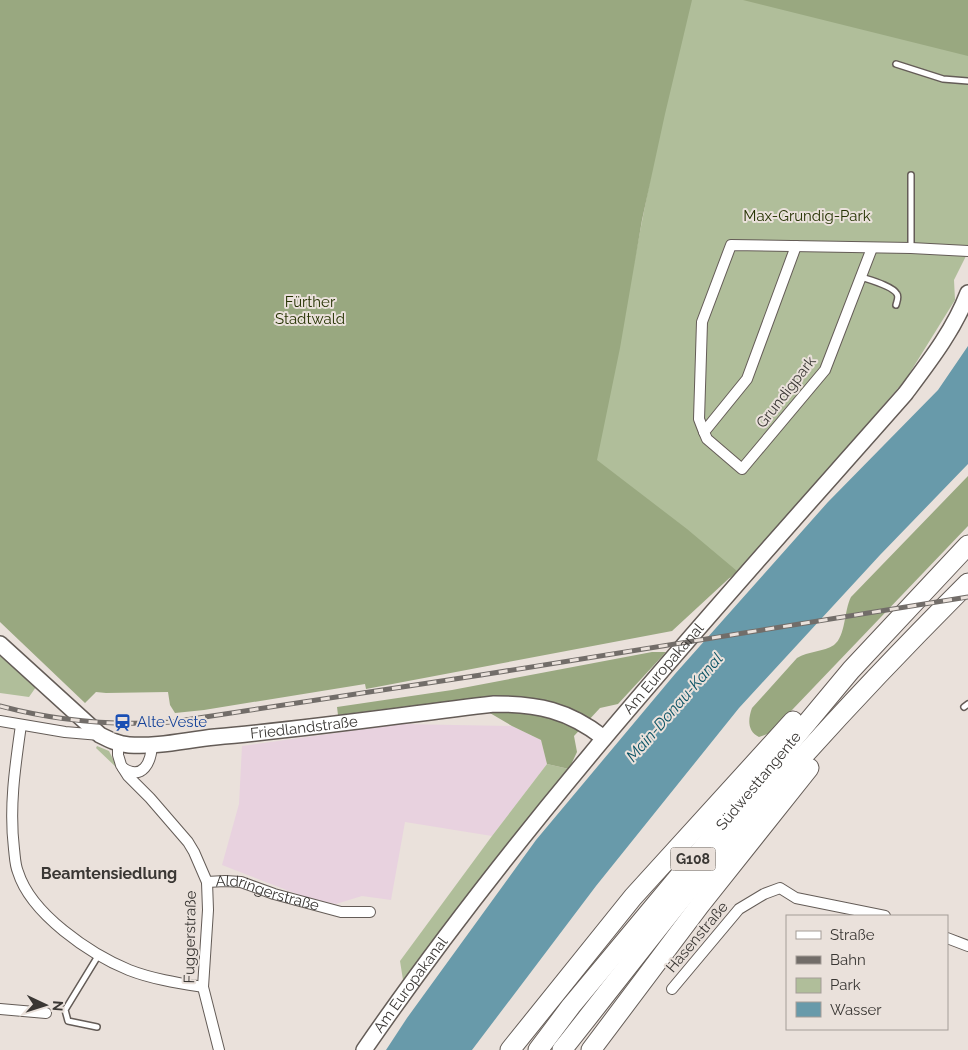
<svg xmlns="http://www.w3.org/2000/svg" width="968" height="1050" font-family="Raleway,sans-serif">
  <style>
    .education { fill: #e8d2df }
    .green { fill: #b0be9a }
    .forest { fill: #99a880 }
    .water { fill: #689aaa }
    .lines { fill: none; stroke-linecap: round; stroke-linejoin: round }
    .lane-casing { stroke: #645c57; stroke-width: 8 }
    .street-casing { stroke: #645c57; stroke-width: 12 }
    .secondary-casing { stroke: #645c57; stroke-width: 18 }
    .highway-casing { stroke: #645c57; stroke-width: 21 }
    .lane { stroke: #fff; stroke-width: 5 }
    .street { stroke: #fff; stroke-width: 10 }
    .secondary { stroke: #fff; stroke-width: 15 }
    .highway { stroke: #fff; stroke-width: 19 }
    .rail-casing { stroke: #726d69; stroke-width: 5 }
    .rail { stroke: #eae1db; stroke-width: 3; stroke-dasharray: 9; stroke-linecap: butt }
    .labels { text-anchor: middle; stroke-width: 4; stroke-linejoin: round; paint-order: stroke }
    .shield { fill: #eae1db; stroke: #6f6a66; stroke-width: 1 }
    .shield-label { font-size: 14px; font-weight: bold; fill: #3a3734 }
    .park-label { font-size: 15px; fill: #263303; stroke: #eae1db }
    .street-label { font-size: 15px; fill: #3a3734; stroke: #eae1db }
    .transit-label { font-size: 15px; fill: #164399; stroke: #eae1db; text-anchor: start }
    .water-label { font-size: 16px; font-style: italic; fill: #0c5466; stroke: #eae1db }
    .neighbourhood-label { font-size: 16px; font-weight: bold; fill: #3a3734; stroke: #eae1db }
  </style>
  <rect width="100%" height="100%" fill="#eae1db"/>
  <path class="education" d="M 401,724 L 512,726 L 541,740 L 547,764 L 492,836 L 405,822 L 391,900 L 362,896 L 336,904 L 307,898 L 222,865 L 239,804 L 242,746 Z"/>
  <path class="green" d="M 685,0 L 968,0 L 968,252 L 954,280 L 955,300 L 906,379 L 735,577 L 569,597 Z
    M 0,656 L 36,687 L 29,697 L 0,693 Z
    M 97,746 L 109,751 L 118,769 L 96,748 Z
    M 547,764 L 569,769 L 403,980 L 400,961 L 492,836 Z"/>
  <path class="forest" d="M 0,0 L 692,0 L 665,114 L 642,220 L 620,348 L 597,460 L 687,529 L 737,571 L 672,631 L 366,689 L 365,684 L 204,710 L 175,713 L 170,705 L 168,692 L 106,693 L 96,692 L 85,703 L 0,622 Z
    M 743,0 L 968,0 L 968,56 Z
    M 968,476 L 968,526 L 770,733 L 759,737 C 747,731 748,719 752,708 L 797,658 C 808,651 824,652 834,645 C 846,636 844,610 851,597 Z
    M 652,652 L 666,652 L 618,704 L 600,708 L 574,736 L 577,752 L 569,769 L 547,764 L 541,740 L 512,726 L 466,699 L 338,715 L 337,707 L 452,690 Z"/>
  <path class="water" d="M 968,346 L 968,464 L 880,555 L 739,708 L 596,886 L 472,1050 L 386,1050 L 407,1018 L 536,840 L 675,674 L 828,502 L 938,390 Z"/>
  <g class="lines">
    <defs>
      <path id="lane" d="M 896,64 L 943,79 L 968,81
        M 911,248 L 911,175
        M 861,277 C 870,280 893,286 897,294 C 899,297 897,301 896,305
        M 964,707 L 968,704
        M 97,1027 L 68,1021 L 65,1010 L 98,956"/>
      <g id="street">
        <path d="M 796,246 L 747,379 L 704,432 L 707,439 L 742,469 L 825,370 L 872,248"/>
        <path d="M 704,432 L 699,419 L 702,322 L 731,245 L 911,248 L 968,251"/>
        <path d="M 0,721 L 65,732 L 100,735"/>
        <path d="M 21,725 C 15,767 9,807 14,849 C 15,857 15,865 18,872 C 31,914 90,954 129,970 C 152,979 178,983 203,987"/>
        <path d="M 118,744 L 118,755 L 121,765 L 128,776 L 150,798 L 188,842 L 194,852 L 207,882 L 208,910 L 203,987 L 219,1050"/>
        <path d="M 123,768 C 143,781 151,762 152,745"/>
        <path id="s1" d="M 207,882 L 225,881 L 241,882 L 274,894 L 341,912 L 370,912"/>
        <path d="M 947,938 L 968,946"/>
        <path d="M 672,989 L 739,909 L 764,894 L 780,888 L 796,898 L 885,916"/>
        <path d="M 0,1009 L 46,1013"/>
      </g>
      <g id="secondary">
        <path id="s2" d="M 0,644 L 100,735 C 110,740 118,744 129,745 C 158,747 186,740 215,737 C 308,729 401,715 494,704 C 538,704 568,710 604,738"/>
        <path id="s3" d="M 364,1050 C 525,816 718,606 905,394 C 929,362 954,330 968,293"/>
      </g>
      <g id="highway">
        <path d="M 510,1050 L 633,897 L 793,721"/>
        <path id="s4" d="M 538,1050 L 571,1006 L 851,670 L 968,545"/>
        <path d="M 562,1050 C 627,968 690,885 759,806 C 826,729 896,655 968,583"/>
        <path d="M 591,1050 L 700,905 L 809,768"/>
      </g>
    </defs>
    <use href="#lane" class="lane-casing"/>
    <use href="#street" class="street-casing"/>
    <use href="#secondary" class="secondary-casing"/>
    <use href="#highway" class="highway-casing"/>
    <use href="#lane" class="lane"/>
    <use href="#street" class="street"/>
    <use href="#secondary" class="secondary"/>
    <use href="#highway" class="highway"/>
    <defs>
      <path id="rail" d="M 0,706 C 56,721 114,726 172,722 L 481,675 L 968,597"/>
    </defs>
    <use href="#rail" class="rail-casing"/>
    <use href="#rail" class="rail"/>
  </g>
  <defs>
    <symbol id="station-bare" viewBox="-9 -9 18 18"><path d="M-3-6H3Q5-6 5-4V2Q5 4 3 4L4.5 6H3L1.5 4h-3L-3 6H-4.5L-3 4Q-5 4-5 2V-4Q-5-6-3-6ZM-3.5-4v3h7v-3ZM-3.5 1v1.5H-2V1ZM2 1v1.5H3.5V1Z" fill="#1a4fb4" stroke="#eae1db" stroke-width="2.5" paint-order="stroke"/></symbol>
  </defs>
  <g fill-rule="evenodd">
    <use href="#station-bare" x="110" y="710" width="25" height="25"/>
  </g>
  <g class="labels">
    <rect class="shield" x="670.5" y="847.5" width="45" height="23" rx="4"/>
    <g class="shield-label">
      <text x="693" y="864">G108</text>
    </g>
    <g class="park-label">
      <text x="807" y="221">Max-Grundig-Park</text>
      <text x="310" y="307">Fürther<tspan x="310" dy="17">Stadtwald</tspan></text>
    </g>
    <g class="street-label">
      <text transform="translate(786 392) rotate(-52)" y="5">Grundigpark</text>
      <text dy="5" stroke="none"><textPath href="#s3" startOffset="485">Am Europakanal</textPath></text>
      <text dy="5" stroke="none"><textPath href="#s2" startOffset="342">Friedlandstraße</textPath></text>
      <text dy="5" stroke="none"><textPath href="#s4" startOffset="348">Südwesttangente</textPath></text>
      <text dy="5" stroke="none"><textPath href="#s1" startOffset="62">Aldringerstraße</textPath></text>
      <text transform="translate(190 937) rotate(-89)" y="5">Fuggerstraße</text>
      <text transform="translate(697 937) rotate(-50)" y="5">Hasenstraße</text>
      <text dy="5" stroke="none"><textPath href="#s3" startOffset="80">Am Europakanal</textPath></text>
    </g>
    <g class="transit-label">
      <text x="137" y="727">Alte Veste</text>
    </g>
    <g class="water-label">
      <text transform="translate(674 707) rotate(-49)" y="6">Main-Donau-Kanal</text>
    </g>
    <g class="neighbourhood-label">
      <text x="109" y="879">Beamtensiedlung</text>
    </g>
  </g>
  <rect x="786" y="915" width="162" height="115" fill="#eae1db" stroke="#a49d98"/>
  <rect x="796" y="931" width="25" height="8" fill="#ffffff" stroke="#a49d98"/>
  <text x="830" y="940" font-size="15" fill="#3a3734">Straße</text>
  <rect x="796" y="956" width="25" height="8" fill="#726d69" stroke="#a49d98"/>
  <text x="830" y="965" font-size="15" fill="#3a3734">Bahn</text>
  <rect x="796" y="978" width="25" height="15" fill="#b0be9a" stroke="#a49d98"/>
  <text x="830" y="990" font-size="15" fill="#3a3734">Park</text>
  <rect x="796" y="1002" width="25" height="15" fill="#689aaa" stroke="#a49d98"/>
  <text x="830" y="1015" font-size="15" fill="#3a3734">Wasser</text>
  <g transform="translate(45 1005) rotate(94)" stroke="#eae1db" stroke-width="4" paint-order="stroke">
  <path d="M0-4L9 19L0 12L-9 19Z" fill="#3a3734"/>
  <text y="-8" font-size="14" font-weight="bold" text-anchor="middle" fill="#3a3734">N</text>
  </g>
</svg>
